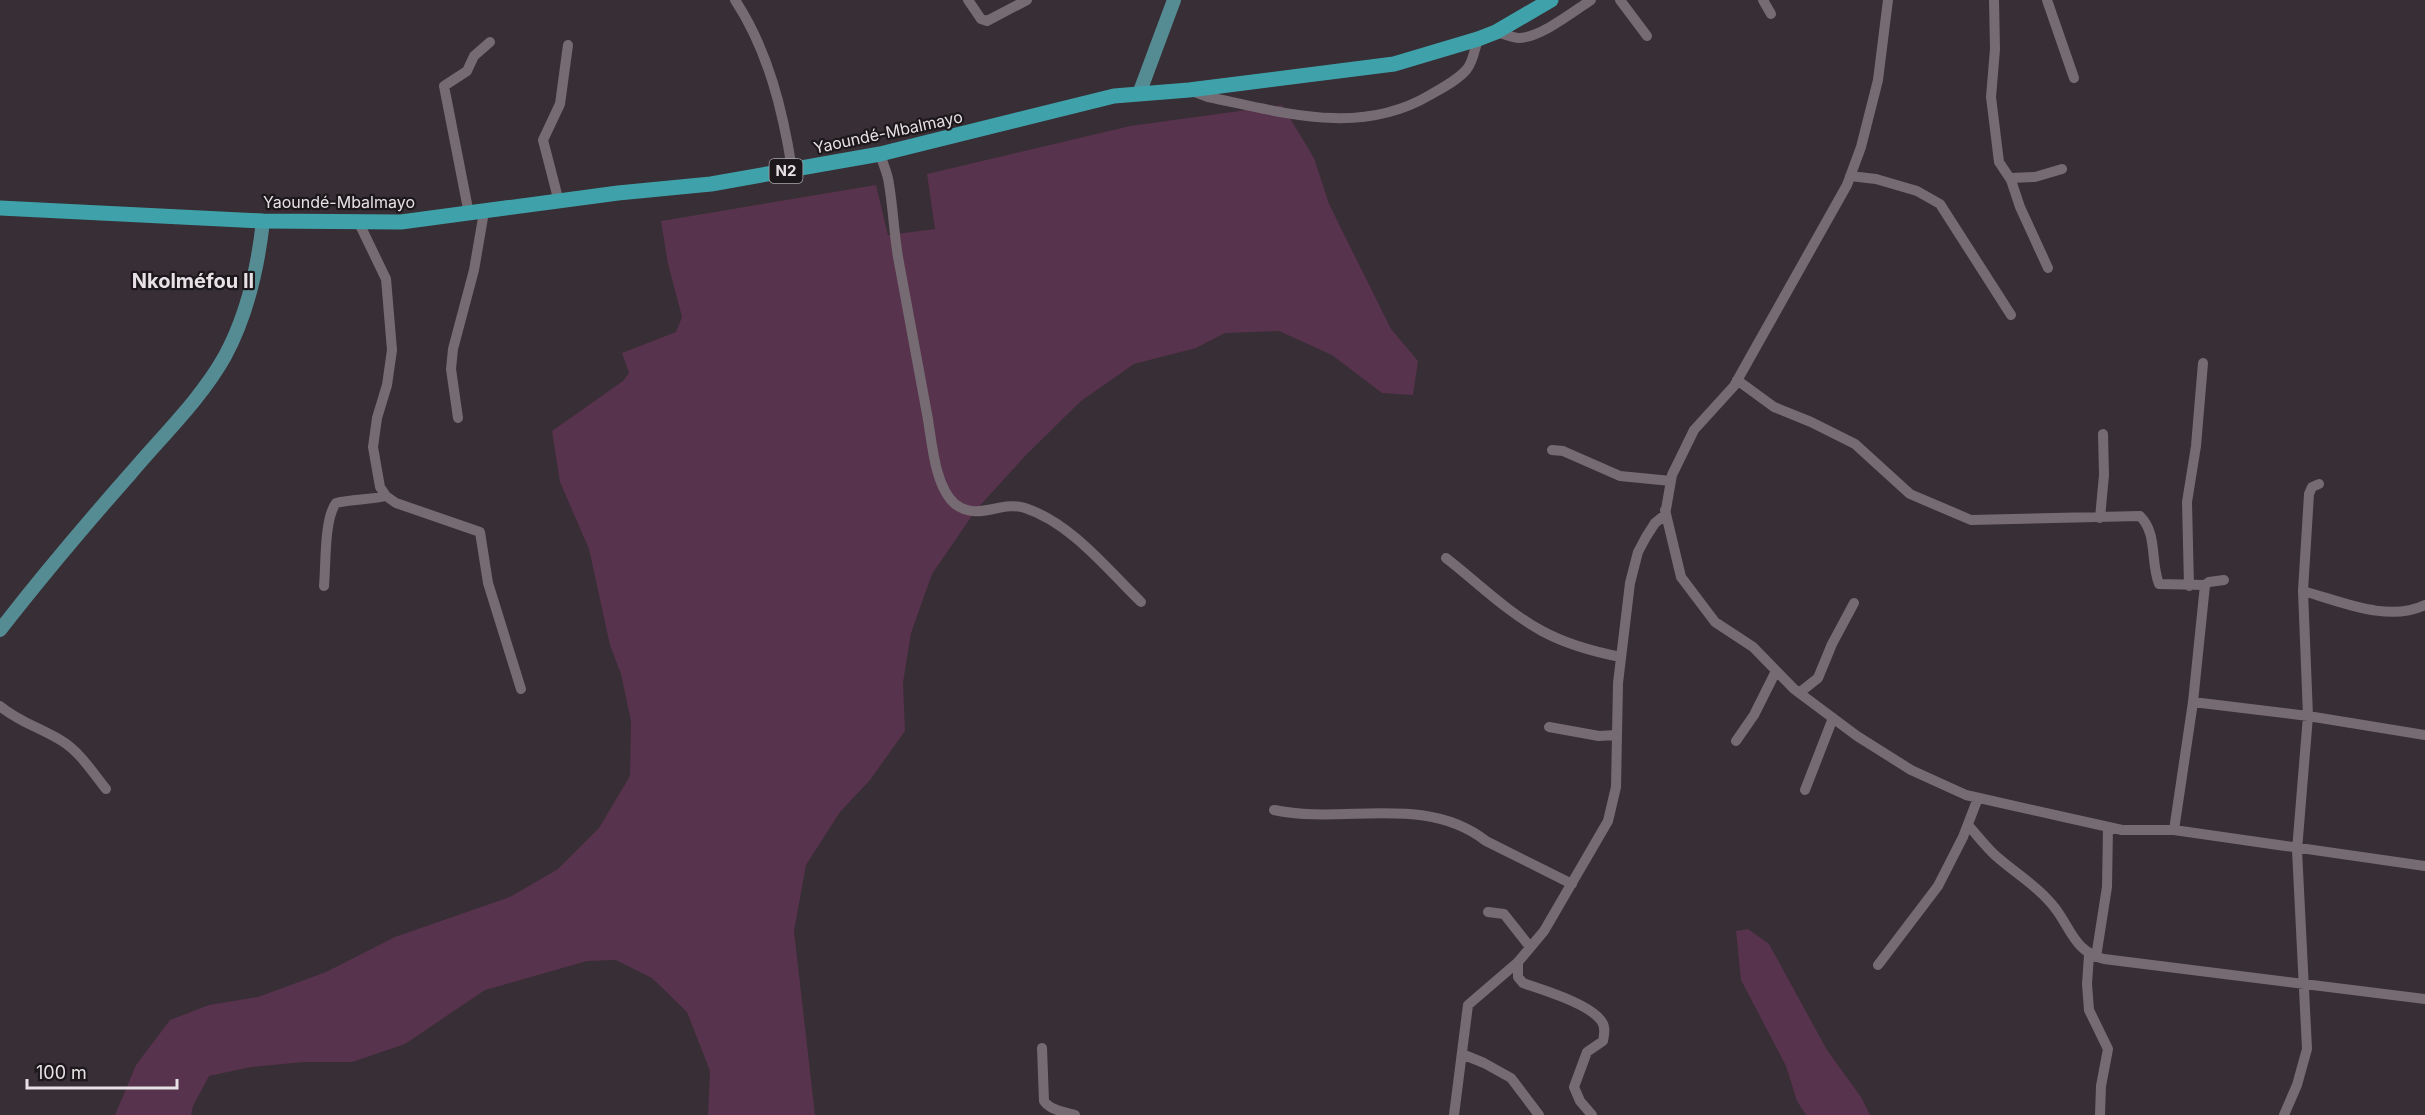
<svg xmlns="http://www.w3.org/2000/svg" width="2425" height="1115" font-family="Inter,sans-serif">
  <style>
    .green { fill: #57334d }
    .lines { fill: none; stroke-linecap: round; stroke-linejoin: round }
    .minor { stroke: #766b72; stroke-width: 10 }
    .major { stroke: #558c94; stroke-width: 14 }
    .highway { stroke: #3fa2aa; stroke-width: 15 }
    .labels { text-anchor: middle; stroke-width: 4.5; stroke-linejoin: round; paint-order: stroke }
    .shield { fill: #1c181b; stroke: #aaa5a8; stroke-width: 1.5 }
    .shield-label { font-size: 15px; font-weight: bold; fill: #e7e1e5 }
    .street-label { font-size: 16px; fill: #e7e1e5; stroke: #1c181b }
    .quarter-label { font-size: 20px; font-weight: bold; fill: #e7e1e5; stroke: #1c181b }
  </style>
  <rect width="100%" height="100%" fill="#382e35"/>
  <path class="green" d="M 1282,105 L 1314,158 L 1329,204 L 1391,329 L 1418,361 L 1413,395 L 1382,393 L 1332,355 L 1279,331 L 1225,333 L 1196,348 L 1134,364 L 1081,401 L 1026,455 L 976,510 L 932,574 L 911,633 L 903,683 L 905,731 L 870,780 L 840,812 L 806,865 L 794,931 L 815,1115 L 708,1115 L 710,1071 L 687,1012 L 652,978 L 616,960 L 587,961 L 485,990 L 405,1044 L 352,1062 L 304,1062 L 251,1067 L 209,1076 L 193,1106 L 191,1115 L 115,1115 L 136,1065 L 170,1020 L 209,1005 L 258,997 L 326,972 L 395,937 L 510,897 L 558,869 L 599,828 L 630,776 L 631,721 L 621,674 L 610,645 L 589,549 L 560,482 L 552,431 L 623,381 L 629,373 L 622,353 L 676,332 L 682,317 L 668,264 L 661,221 L 876,185 L 888,235 L 935,229 L 927,174 L 1130,126 Z
    M 1748,929 L 1769,944 L 1827,1050 L 1861,1097 L 1870,1115 L 1806,1115 L 1797,1101 L 1786,1066 L 1741,980 L 1736,931 Z"/>
  <g class="lines">
    <path class="minor" d="M 735,0 C 768,50 783,111 792,169
      M 968,0 L 981,19 L 987,21 L 1027,0
      M 1620,0 L 1647,36
      M 1763,0 L 1771,14
      M 1994,0 L 1995,49 L 1991,97 L 1999,162 L 2011,180 L 2020,207 L 2048,268
      M 2047,0 L 2074,78
      M 1496,32 C 1504,34 1512,38 1519,38 C 1540,38 1574,11 1591,0
      M 1192,91 L 1208,97 C 1282,112 1359,137 1430,95 C 1442,88 1458,80 1467,69 C 1473,62 1475,48 1478,39
      M 880,154 C 883,164 888,174 889,184 C 893,208 894,233 898,257 C 908,309 917,362 927,414 C 932,440 934,486 955,504 C 978,522 1001,500 1025,508 C 1071,523 1107,569 1141,602
      M 1850,176 L 1876,179 L 1917,191 L 1940,204 L 2011,315
      M 2010,178 L 2035,177 L 2062,169
      M 559,202 L 543,140 L 560,104 L 568,45
      M 469,214 L 444,86 L 467,71 L 474,56 L 490,42
      M 359,223 L 386,279 L 392,350 L 387,385 L 377,418 L 373,447 L 380,487 L 386,496 L 396,503 L 480,532 L 488,583 L 521,689
      M 1737,380 L 1774,407 L 1811,422 L 1855,444 L 1910,494 L 1971,520 L 2140,516 C 2158,534 2150,561 2159,584 L 2205,585 L 2209,582 L 2224,580
      M 458,418 L 451,369 L 453,349 L 474,270 L 484,212
      M 1552,450 L 1563,451 L 1620,476 L 1671,481
      M 1665,510 L 1681,577 L 1715,622 L 1753,647 L 1794,689 L 1857,736 L 1911,770 L 1966,795 L 2122,830 L 2174,830 L 2425,866
      M 2100,518 L 2104,475 L 2103,434
      M 1446,558 C 1477,582 1507,612 1542,631 C 1566,644 1595,652 1621,657
      M 324,586 C 326,565 324,519 336,503 C 353,499 369,500 386,496
      M 2189,586 L 2187,502 L 2196,446 L 2203,363
      M 2303,591 L 2309,494 L 2312,487 L 2319,484
      M 1799,693 L 1818,678 L 1832,644 L 1854,603
      M 2193,702 L 2308,716 L 2425,735
      M 0,706 C 19,722 41,728 62,741 C 80,752 93,773 106,789
      M 1549,727 L 1599,736 L 1616,735
      M 1736,741 L 1754,715 L 1776,671
      M 1805,790 L 1833,718
      M 1274,810 C 1344,825 1425,793 1486,841 L 1572,884
      M 1968,825 C 1977,835 1986,847 1996,856 C 2015,873 2039,887 2055,908 C 2071,929 2075,952 2104,959 L 2425,999
      M 2174,830 L 2193,702 L 2205,585
      M 1488,912 L 1504,914 L 1530,947
      M 2089,955 L 2087,984 L 2089,1010 L 2108,1049 L 2101,1086 L 2100,1115
      M 2096,957 L 2107,887 L 2108,827
      M 1878,965 L 1938,886 L 1963,837 L 1978,798
      M 1042,1048 L 1044,1101 C 1050,1110 1064,1112 1075,1115
      M 1462,1054 L 1484,1063 L 1511,1078 L 1539,1115
      M 1454,1115 L 1468,1005 L 1518,962
      M 1592,1115 L 1580,1101 L 1574,1087 L 1587,1052 L 1603,1041 C 1604,1035 1606,1028 1602,1022 C 1591,1004 1543,990 1523,983 L 1518,977 L 1518,962 L 1544,931 L 1608,821 L 1616,787 L 1618,683 L 1630,583 L 1638,552 L 1646,537 L 1655,523 L 1665,515 L 1672,475 L 1694,430 L 1734,386 L 1847,185 L 1861,147 L 1878,80 L 1888,0
      M 2284,1115 L 2297,1085 L 2307,1049 L 2297,850 L 2308,716 L 2303,591 C 2340,601 2388,623 2425,605"/>
    <path class="major" d="M 1139,94 L 1174,0
      M 0,630 C 42,576 86,524 131,473 C 163,435 201,399 225,356 C 247,315 258,267 263,221"/>
    <path class="highway" d="M 0,208 L 263,221 L 401,222 L 618,193 L 711,184 L 880,154 L 1114,96 L 1189,90 L 1394,64 L 1478,39 L 1496,32 L 1551,0"/>
  </g>
  <g class="labels">
    <rect class="shield" x="769.5" y="159" width="33" height="24" rx="4.5"/>
    <g class="shield-label">
      <text x="786" y="176">N2</text>
    </g>
    <g class="street-label">
      <text transform="translate(888 132) rotate(-12)" y="6">Yaoundé-Mbalmayo</text>
      <text x="339" y="208">Yaoundé-Mbalmayo</text>
    </g>
    <g class="quarter-label">
      <text x="193" y="288">Nkolméfou II</text>
    </g>
  </g>
  <path d="M27 1079v9h150v-9" fill="none" stroke="#e7e1e5" stroke-width="3"/>
  <text x="36" y="1079" font-size="18" fill="#e7e1e5" stroke="#1c181b" stroke-width="4.5" paint-order="stroke">100 m</text>
</svg>
